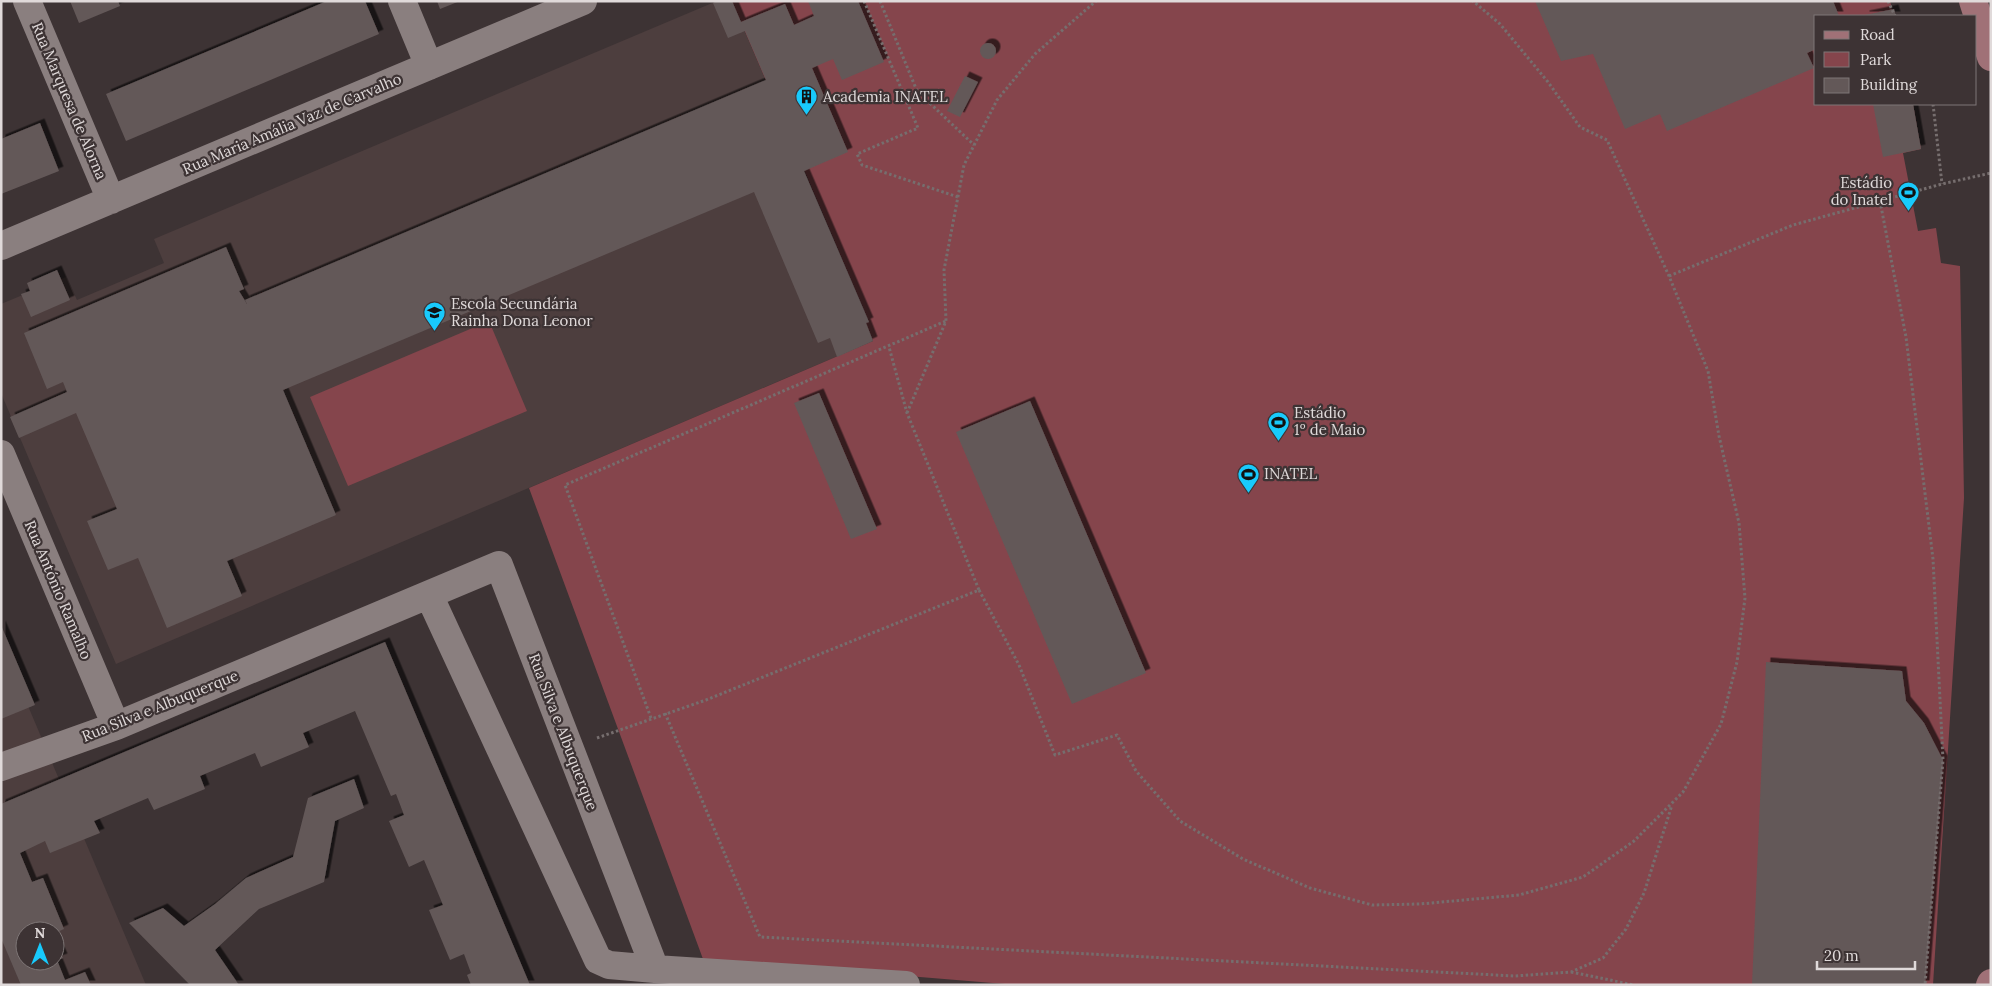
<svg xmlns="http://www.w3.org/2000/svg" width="1992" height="986" font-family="Lora,serif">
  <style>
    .built { fill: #4d3e3e; fill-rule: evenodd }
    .park { fill: #85454c }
    .building { fill: #635858; filter: url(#shadow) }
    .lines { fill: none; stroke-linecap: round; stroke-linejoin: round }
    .path { stroke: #766e6e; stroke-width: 3; stroke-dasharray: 2.5 2.5; stroke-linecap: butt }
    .street { stroke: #8a7f7f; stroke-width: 28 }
    .secondary { stroke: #a07177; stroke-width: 28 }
    .labels { text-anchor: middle; stroke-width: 4.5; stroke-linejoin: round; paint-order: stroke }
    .poi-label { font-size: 15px; fill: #e0dada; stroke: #3d3334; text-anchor: start }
    .street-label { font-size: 15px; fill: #e0dada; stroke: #3d3334 }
  </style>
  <defs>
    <filter id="shadow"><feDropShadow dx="4.5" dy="-4.5" stdDeviation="0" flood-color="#0009"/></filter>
  </defs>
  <rect width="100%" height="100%" fill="#3d3334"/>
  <path class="built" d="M 717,1 L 732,1 L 869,322 L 866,323 L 873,341 L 116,664 L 1,393 L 1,304 L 66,277 L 77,300 L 164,263 L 154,239 Z
    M 1,642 L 146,985 L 1,985 ZM 25,931 L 55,931 L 55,961 L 25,961 Z"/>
  <path class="park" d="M 732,1 L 1890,1 L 1894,16 L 1816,16 L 1816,104 L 1913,104 L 1921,149 L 1903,153 L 1918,231 L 1936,228 L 1941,263 L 1960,266 L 1964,498 L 1933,985 L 1017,985 L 703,959 L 529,488 L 873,341 L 866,323 L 869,322 Z
    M 489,321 L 527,411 L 348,486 L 310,397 Z"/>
  <path class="building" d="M 70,1 L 118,1 L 120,6 L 79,23 Z
    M 327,1 L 365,1 L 379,34 L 126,141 L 106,94 Z
    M 437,1 L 460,1 L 440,9 Z
    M 717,1 L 732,1 L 741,22 L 785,4 L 794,25 L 814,16 L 808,1 L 858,1 L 884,62 L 842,80 L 833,59 L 812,68 L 848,152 L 804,171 L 869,322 L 866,323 L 873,341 L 837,357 L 830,338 L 818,343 L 754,192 L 283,390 L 336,515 L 227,561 L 242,596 L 167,628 L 138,558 L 108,570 L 87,521 L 117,509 L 76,413 L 19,438 L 10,417 L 67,392 L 63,382 L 47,389 L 24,333 L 226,247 L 244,289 L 239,291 L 247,304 L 245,300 L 766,80 L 745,31 L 728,38 L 713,3 Z
    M 1535,1 L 1833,1 L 1839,16 L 1816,16 L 1816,49 L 1807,53 L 1814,68 L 1667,131 L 1660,114 L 1625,129 L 1593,54 L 1561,61 Z
    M 1894,9 L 1896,16 L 1865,16 L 1865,15 Z
    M980 51a8 8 0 1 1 16 0a8 8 0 1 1-16 0Z
    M 965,76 L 978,82 L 960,117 L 947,111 Z
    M 1873,104 L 1913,104 L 1921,149 L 1883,157 Z
    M 40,123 L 59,171 L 1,194 L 1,139 Z
    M 57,270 L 70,300 L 31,317 L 21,294 L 30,291 L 27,283 Z
    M 819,393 L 877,529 L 851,539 L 794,403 Z
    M 1030,401 L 1146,673 L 1072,704 L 956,432 Z
    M 1,625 L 35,705 L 1,719 Z
    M 385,642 L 530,985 L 471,985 L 467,975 L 471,973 L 464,954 L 450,960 L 429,910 L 443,905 L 424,860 L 409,867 L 389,821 L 404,815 L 396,794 L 391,796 L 355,711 L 303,733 L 309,747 L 261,767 L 255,753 L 200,776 L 205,789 L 154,810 L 148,798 L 94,821 L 100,833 L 50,853 L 45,841 L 20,853 L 32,882 L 43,878 L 64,929 L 55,933 L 55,931 L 25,931 L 25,961 L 55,961 L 55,940 L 63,958 L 57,960 L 65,980 L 85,972 L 91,985 L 21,985 L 1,938 L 1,804 Z
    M 1766,662 L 1902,671 L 1906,701 L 1924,723 L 1943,760 L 1925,985 L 1752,985 Z
    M 354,779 L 364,808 L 335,821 L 324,882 L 259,909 L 215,950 L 239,985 L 190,985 L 129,923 L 163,908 L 184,926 L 215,904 L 246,878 L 293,857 L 308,798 Z"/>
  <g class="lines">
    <path class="path" d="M 864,1 L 918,128 L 857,154 L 862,165 L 958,197
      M 880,1 L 917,91 L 974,145
      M 1888,1 L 1895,16
      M 1933,104 L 1942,184
      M 1880,201 L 1906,337 L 1933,559 L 1943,760 L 1925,985
      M 1669,276 L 1793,225 L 1942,184 L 1991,173
      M 907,413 L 946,321 L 944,270 L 964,165 L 997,100 L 1035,54 L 1096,1
      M 979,590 L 1019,665 L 1055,755 L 1117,735 L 1136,771 L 1180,821 L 1243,859 L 1310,888 L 1372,905 L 1420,904 L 1519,895 L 1583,877 L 1634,841 L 1683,792 L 1721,724 L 1737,662 L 1745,598 L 1739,523 L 1719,436 L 1708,371 L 1669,276 L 1607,140 L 1580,127 L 1548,82 L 1500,24 L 1473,1
      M 665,713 L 760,937 L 1515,976 L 1571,972 L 1603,958 L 1626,929 L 1644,893 L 1672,805
      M 651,718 L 565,485 L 946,321
      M 597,738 L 706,700 L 979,590 L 907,413 L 889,347
      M 1571,972 L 1634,985"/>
    <path class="street" d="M 27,1 L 111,200
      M 402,1 L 429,66
      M 1,246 L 583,1
      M 1,454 L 116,726
      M 429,595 L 598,960 L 609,965 L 655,969 L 906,985
      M 1,767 L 116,726 L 499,565 L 655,969"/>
    <path class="secondary" d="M 1973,1 L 1991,57
      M 1990,985 L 1991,983"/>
  </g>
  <defs>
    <symbol id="building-pin" viewBox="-11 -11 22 30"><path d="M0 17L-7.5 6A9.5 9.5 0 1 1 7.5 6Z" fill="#18cafc" stroke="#3d3334"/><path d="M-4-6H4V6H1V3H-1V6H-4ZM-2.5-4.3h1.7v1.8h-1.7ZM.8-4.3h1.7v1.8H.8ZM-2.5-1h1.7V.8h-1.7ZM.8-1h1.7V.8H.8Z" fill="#111"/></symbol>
    <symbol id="stadium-pin" viewBox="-11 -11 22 30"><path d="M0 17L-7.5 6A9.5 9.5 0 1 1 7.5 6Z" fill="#18cafc" stroke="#3d3334"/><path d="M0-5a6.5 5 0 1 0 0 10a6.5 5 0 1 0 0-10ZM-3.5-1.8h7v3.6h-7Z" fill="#111"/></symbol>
    <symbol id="school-pin" viewBox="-11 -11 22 30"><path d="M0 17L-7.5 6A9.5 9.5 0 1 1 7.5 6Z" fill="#18cafc" stroke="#3d3334"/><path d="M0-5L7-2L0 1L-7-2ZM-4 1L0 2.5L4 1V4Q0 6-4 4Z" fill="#111"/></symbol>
  </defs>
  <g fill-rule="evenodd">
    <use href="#building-pin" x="794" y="84" width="25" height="34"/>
    <use href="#stadium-pin" x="1896" y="180" width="25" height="34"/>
    <use href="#school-pin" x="422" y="300" width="25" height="34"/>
    <use href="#stadium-pin" x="1266" y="410" width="25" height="34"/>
    <use href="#stadium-pin" x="1236" y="462" width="25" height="34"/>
  </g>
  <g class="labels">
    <g class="poi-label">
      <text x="823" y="102">Academia INATEL</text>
      <text x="1892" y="188" text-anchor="end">Estádio<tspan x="1892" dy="17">do Inatel</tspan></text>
      <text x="451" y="309">Escola Secundária<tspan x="451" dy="17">Rainha Dona Leonor</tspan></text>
      <text x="1294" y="418">Estádio<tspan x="1294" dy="17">1º de Maio</tspan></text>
      <text x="1264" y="479">INATEL</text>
    </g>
    <g class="street-label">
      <text transform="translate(69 101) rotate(67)" y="5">Rua Marquesa de Alorna</text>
      <text transform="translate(292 124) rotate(-23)" y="5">Rua Maria Amália Vaz de Carvalho</text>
      <text transform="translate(58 590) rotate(67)" y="5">Rua António Ramalho</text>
      <text transform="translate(160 706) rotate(-22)" y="5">Rua Silva e Albuquerque</text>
      <text transform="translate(563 732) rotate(69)" y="5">Rua Silva e Albuquerque</text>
    </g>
  </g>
  <rect width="1992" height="986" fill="none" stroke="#e0dada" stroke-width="5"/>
  <rect x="1814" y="15" width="162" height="90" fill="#3d3334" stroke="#7e7676"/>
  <rect x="1824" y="31" width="25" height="8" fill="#a07177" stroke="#7e7676"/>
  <text x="1860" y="40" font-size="15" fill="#e0dada">Road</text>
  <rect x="1824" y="52" width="25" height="15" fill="#85454c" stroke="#7e7676"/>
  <text x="1860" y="65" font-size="15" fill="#e0dada">Park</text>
  <rect x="1824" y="78" width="25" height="15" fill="#635858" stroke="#7e7676"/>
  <text x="1860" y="90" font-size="15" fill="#e0dada">Building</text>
  <g transform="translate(40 946)"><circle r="24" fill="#3d3334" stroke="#7e7676"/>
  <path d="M0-4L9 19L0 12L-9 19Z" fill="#18cafc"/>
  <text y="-8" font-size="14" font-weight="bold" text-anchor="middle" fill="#e0dada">N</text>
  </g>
  <path d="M1817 961v8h98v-8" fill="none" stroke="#e0dada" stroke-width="2.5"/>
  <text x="1824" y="961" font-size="15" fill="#e0dada" stroke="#3d3334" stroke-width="4" paint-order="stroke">20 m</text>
</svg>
